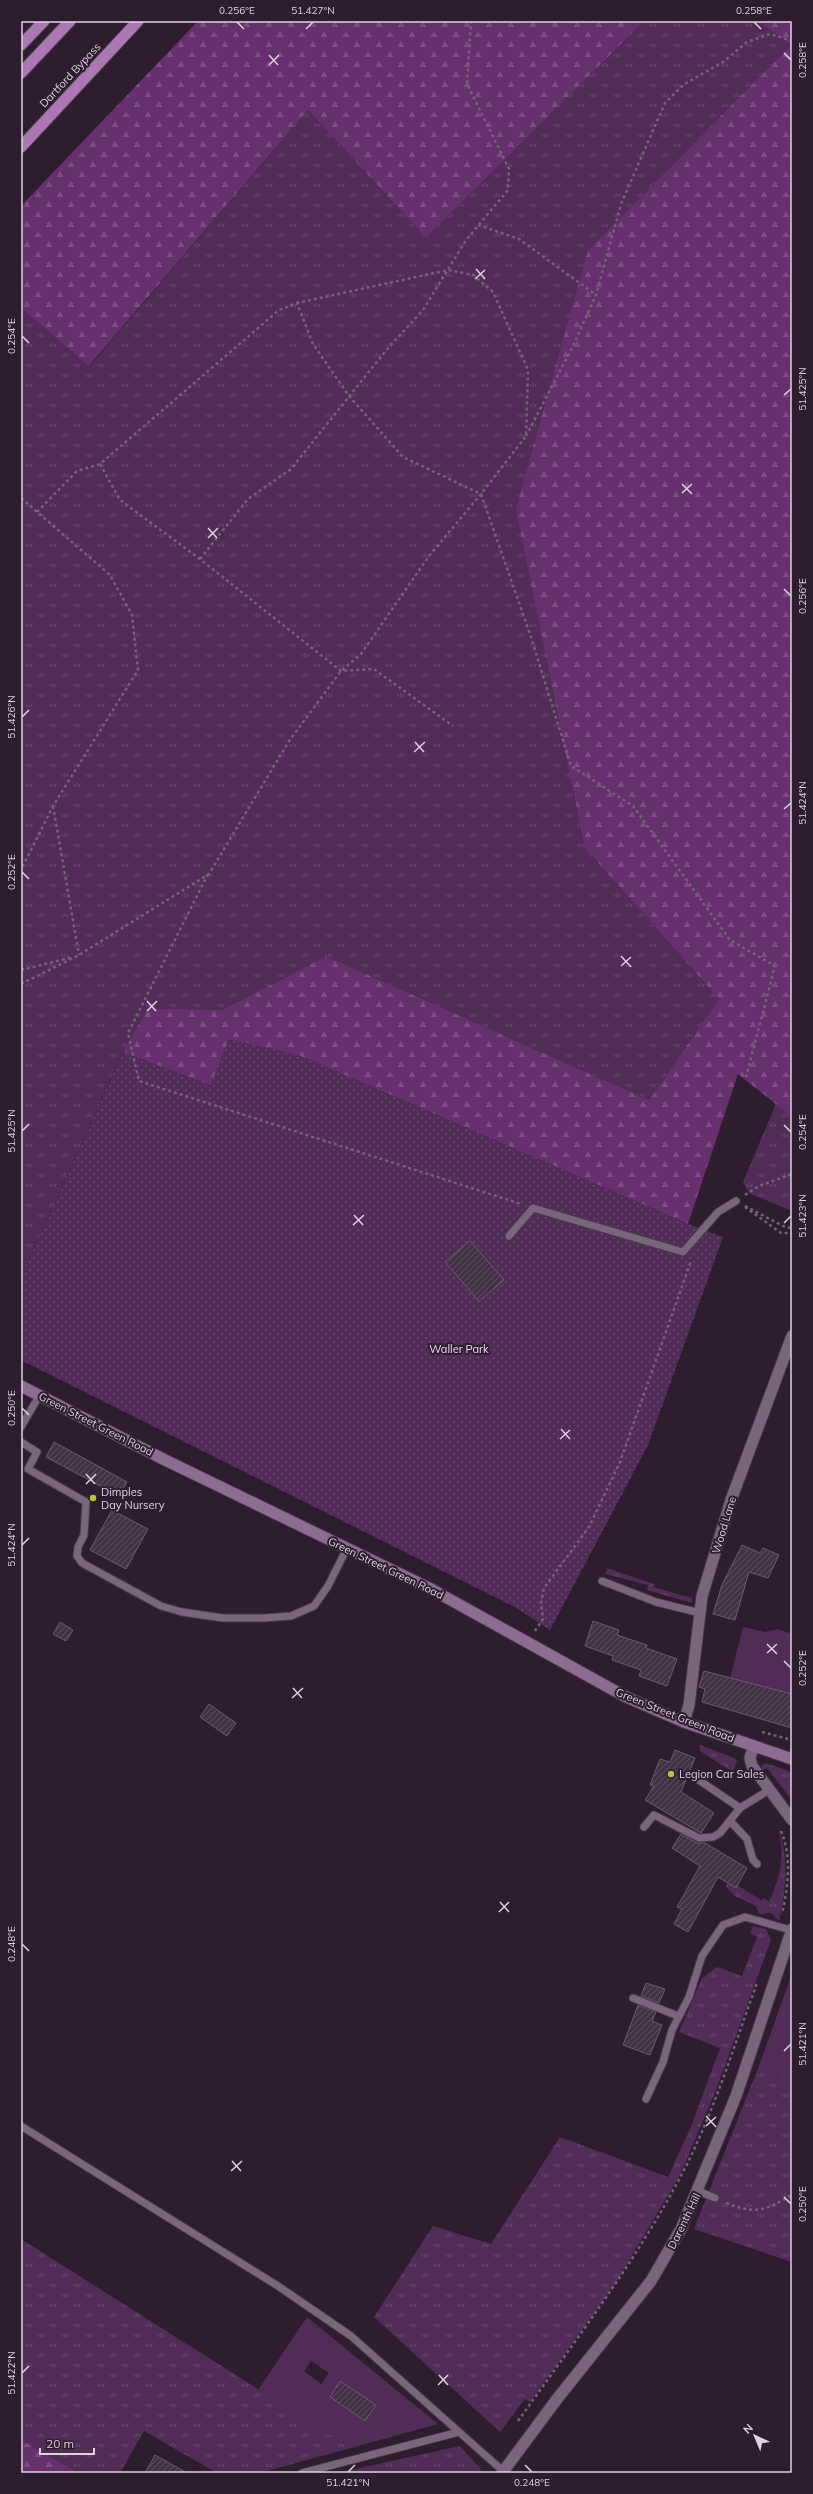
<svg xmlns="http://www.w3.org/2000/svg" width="813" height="2494" font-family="Mulish,sans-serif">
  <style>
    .grass { fill: url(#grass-tufts) }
    .forest { fill: url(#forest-firs) }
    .park { fill: url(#park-dots) }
    .garden { fill: #512c57; fill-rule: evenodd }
    .building { fill: url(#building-hatch); stroke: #6c596f }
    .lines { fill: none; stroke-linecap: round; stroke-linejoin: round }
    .service-casing { stroke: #493b4b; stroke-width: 9 }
    .minor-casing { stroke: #493b4b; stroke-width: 13 }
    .tertiary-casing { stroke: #493b4b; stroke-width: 13 }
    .secondary-casing { stroke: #493b4b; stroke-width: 13 }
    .trunk-casing { stroke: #493b4b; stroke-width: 13 }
    .path { stroke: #726474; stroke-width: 2.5; stroke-dasharray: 3 3; stroke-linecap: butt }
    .service { stroke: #79667c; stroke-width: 7 }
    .minor { stroke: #79667c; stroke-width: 11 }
    .tertiary { stroke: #79667c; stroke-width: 11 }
    .secondary { stroke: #8c6d91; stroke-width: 11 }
    .trunk { stroke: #ac78b3; stroke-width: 11 }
    .ticks { fill: none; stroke: #ded3df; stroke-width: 1.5 }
    .poi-dot { fill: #bac045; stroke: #2d1d2f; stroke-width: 1.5 }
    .labels { text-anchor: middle; stroke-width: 4; stroke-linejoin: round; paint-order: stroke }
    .street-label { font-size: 11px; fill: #ded3df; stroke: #2d1d2f }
    .park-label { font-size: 11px; fill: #f6d7fa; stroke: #2d1d2f }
    .poi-label { font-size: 11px; fill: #ded3df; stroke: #2d1d2f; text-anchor: start }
    .neatline { fill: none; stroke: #ded3df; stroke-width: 1.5 }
    .ticks-label { font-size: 10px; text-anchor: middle; fill: #ded3df }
  </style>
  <defs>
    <pattern id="grass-tufts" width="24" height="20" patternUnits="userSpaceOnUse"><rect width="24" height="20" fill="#512c57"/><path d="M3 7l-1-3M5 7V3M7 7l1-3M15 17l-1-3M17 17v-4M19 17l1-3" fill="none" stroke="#6a4a6f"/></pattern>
    <pattern id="forest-firs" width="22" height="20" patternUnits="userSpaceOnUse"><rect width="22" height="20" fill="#65306d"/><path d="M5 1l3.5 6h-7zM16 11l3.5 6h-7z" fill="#7b4d81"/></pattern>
    <pattern id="park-dots" width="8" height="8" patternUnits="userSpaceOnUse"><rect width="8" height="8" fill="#512c57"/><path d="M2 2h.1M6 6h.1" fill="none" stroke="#6a4a6f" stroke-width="1.8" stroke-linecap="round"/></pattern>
    <pattern id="building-hatch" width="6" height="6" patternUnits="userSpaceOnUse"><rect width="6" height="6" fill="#433246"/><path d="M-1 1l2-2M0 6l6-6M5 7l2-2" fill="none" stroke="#5e4f60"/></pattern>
  </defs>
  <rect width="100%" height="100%" fill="#2d1d2f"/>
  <path class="grass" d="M 644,21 L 758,21 L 791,45 L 588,250 L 585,848 L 719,999 L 649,1100 L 326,956 L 222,1010 L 148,1008 L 120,1058 L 21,1278 L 21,308 L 90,366 L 308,110 L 426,238 Z
    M 776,1104 L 792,1117 L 792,1211 L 749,1193 L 743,1182 Z
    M 607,1568 L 654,1584 L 653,1587 L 692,1598 L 692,1603 L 647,1590 L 648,1585 L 605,1574 Z
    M 700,1745 L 734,1758 L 737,1761 L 733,1772 L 700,1751 Z
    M 765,1763 L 792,1772 L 792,1800 L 767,1768 L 762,1771 L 762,1766 Z
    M 777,1823 C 789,1856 787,1887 779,1921 L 771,1913 L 759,1914 L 756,1906 L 735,1896 L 726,1887 L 728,1883 L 737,1885 L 761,1900 L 765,1898 L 769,1902 C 782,1874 785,1853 777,1823 Z
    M 753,1926 L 766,1929 L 771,1940 L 716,2090 L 680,2175 L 615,2284 L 530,2402 L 525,2399 L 500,2432 L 374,2317 L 433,2226 L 491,2244 L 560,2137 L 668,2177 L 690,2129 L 720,2048 L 679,2032 L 702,1978 L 717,1967 L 742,1976 L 757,1937 L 750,1933 Z
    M 759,2066 L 792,2079 L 792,2262 L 694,2229 Z
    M 21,2239 L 351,2448 L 259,2473 L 217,2473 L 144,2431 L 120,2473 L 79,2473 L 21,2440 Z
    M 460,2446 L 481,2469 L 479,2473 L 337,2473 Z"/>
  <path class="forest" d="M 198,21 L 644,21 L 426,238 L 308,110 L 89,366 L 21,308 L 21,206 Z
    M 758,21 L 792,21 L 792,1117 L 738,1074 L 688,1224 L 298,1055 L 211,1086 L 123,1052 L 148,1008 L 222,1010 L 326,956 L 649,1100 L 719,999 L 585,848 L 516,509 L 588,250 L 791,45 Z
    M 21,2440 L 79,2473 L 21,2473 Z"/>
  <path class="park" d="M 229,1039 L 298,1055 L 688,1224 L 723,1237 L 648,1445 L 550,1630 L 515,1607 L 21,1360 L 21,1278 L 123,1052 L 210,1086 Z"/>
  <path class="garden" d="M 743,1627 L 765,1632 L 778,1629 L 792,1634 L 792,1695 L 737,1687 L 739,1680 L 730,1678 Z
    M 792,1973 L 792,2079 L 759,2066 Z
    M 307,2317 L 438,2424 L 351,2448 L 258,2390 ZM 311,2361 L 329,2373 L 321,2384 L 304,2371 ZM 340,2381 L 375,2405 L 365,2421 L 330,2397 Z"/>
  <path class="building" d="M 470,1241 L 504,1280 L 479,1301 L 445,1262 Z
    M 54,1442 L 127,1482 L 119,1496 L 46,1457 Z
    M 112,1510 L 148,1529 L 126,1569 L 90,1550 Z
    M 742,1545 L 760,1553 L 763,1548 L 779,1555 L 768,1578 L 749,1572 L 735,1620 L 713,1614 L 722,1585 Z
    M 593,1621 L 619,1630 L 617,1635 L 647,1645 L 646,1648 L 677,1659 L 667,1686 L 639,1676 L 641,1670 L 612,1660 L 613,1656 L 585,1646 Z
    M 60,1622 L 73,1630 L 66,1641 L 53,1634 Z
    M 704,1671 L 792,1694 L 792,1728 L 702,1702 L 705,1689 L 699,1687 Z
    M 209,1704 L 236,1723 L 227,1736 L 200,1717 Z
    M 675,1750 L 695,1758 L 681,1792 L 714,1813 L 701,1833 L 645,1800 L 654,1786 L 650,1785 L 660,1759 L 670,1762 Z
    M 681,1834 L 697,1843 L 705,1843 L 747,1868 L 736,1888 L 718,1877 L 688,1932 L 674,1924 L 682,1909 L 677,1907 L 700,1866 L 672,1848 Z
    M 646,1983 L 665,1989 L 659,2003 L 641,1996 Z
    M 638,2005 L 656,2012 L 652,2021 L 662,2025 L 650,2055 L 623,2045 Z
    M 340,2381 L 376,2405 L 365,2421 L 330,2397 Z
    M 155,2455 L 187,2473 L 145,2473 Z"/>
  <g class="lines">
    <defs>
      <path id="service" d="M 509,1236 L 533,1208 L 683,1252 L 718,1212 L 736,1201
        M 21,1427 L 39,1396
        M 21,1442 L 37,1452 L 28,1469 L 86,1502 L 84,1535 L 78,1547 L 77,1556 L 82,1563 L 161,1606 L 182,1612 L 223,1618 L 264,1618 L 291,1616 L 314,1606 L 328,1586 L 347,1548
        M 602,1581 L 656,1602 L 700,1613
        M 696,1778 L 740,1808
        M 730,1821 L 747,1839 L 753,1860 L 757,1864
        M 644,1827 L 654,1815 L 699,1838 L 713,1837 L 720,1833 L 740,1808 L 769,1790
        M 633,1998 L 678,2016
        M 646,2099 L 663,2062 L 672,2030 L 689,1997 L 702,1956 L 723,1925 L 745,1917 L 791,1930
        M 21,2126 L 278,2286 L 351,2336 L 503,2471
        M 698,2191 L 715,2198
        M 302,2473 L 459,2432"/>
      <path id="minor" d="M 684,1722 L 689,1705 L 702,1596 L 731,1500 L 792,1336
        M 753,1747 L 750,1758 L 752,1766 L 792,1820"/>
      <path id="tertiary" d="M 502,2473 L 557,2399 L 651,2281 L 681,2229 L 736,2096 L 792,1929"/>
      <path id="secondary" d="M 21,1386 L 163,1459 L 431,1589 L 626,1697 L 684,1722 L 792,1759"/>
      <path id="trunk" d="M 21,45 L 44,21
        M 21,73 L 70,21
        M 21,147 L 138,21"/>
    </defs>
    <use href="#service" class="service-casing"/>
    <use href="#minor" class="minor-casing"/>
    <use href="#tertiary" class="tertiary-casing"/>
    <use href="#secondary" class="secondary-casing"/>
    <use href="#trunk" class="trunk-casing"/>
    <path class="path" d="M 478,225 L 519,239 L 596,295
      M 526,436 L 572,348 L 596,295 L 621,204 L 665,103 L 683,85 L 723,62 L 747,42 L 770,34 L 792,41
      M 100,464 L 120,500 L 200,559 L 341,671 L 374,669 L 453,726
      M 21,498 L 110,575 L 132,615 L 138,670 L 53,806 L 21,870
      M 37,512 L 77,471 L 100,464 L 279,310 L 297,303 L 448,270 L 473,275 L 493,292 L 528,370 L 526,436 L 481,494 L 530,634 L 571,766 L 633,806 L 730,940 L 775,966 L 746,1077
      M 200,559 L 248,499 L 291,469 L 388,348 L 423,310 L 466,240 L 508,190 L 509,169 L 467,84 L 471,21
      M 53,806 L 79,955
      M 208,874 L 128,1033 L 139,1081 L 521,1204
      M 21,970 L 73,957
      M 21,984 L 79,955 L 209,874 L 289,741 L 341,671 L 361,654 L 429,556 L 481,494 L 403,457 L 349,396 L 313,344 L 297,303
      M 745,1195 L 759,1186 L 792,1174
      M 745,1206 L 785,1227 L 792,1228
      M 745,1207 L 781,1233 L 792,1233
      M 535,1631 L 543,1619 L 541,1603 L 544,1588 L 589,1527 L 620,1462 L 691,1261
      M 762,1732 L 792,1740
      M 781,1831 C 792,1856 788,1888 782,1914
      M 726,2203 C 756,2215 766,2210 792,2195
      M 518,2421 C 575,2341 637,2260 683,2172 C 714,2112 734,2046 757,1983"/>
    <use href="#service" class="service"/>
    <use href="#minor" class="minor"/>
    <use href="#tertiary" class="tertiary"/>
    <use href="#secondary" class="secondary"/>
    <use href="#trunk" class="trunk"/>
  </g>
  <path class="ticks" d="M 237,22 L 244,29M 754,22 L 761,29M 306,29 L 313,22M 784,53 L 791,60M 269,55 L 278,65M 269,65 L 279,55M 476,269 L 485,279M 475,279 L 485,270M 22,336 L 29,343M 784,395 L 791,389M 682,484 L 692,494M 682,493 L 692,484M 208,528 L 217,538M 208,538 L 218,528M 784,589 L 791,596M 22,717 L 29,710M 415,742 L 424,752M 414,752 L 425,742M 784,809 L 791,803M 22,872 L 29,879M 621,956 L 631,967M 621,966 L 631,957M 147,1001 L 156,1011M 147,1011 L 157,1001M 784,1125 L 791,1132M 22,1131 L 29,1124M 354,1215 L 363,1225M 784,1223 L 791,1216M 353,1225 L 364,1215M 22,1408 L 29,1415M 561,1429 L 570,1439M 560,1439 L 570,1430M 86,1474 L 95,1484M 86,1484 L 96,1474M 22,1545 L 29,1538M 767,1644 L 777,1654M 767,1653 L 777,1644M 784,1661 L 791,1668M 293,1688 L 302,1698M 292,1698 L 303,1688M 500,1902 L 509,1912M 499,1912 L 509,1902M 22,1944 L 29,1951M 784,2051 L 791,2044M 706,2116 L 716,2127M 706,2126 L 716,2117M 232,2161 L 241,2171M 231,2171 L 242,2161M 784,2197 L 791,2204M 22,2373 L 29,2366M 439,2375 L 448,2385M 438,2385 L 448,2375M 525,2465 L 532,2472M 348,2472 L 355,2465"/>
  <g class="poi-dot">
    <circle cx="93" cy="1498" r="4"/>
    <circle cx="671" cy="1774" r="4"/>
  </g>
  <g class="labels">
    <g class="street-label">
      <text transform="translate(70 75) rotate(-47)" y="4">Dartford Bypass</text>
      <text transform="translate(96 1424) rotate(27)" y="4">Green Street Green Road</text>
      <text transform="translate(724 1525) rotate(-73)" y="4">Wood Lane</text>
      <text transform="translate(386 1568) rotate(26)" y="4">Green Street Green Road</text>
      <text transform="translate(675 1715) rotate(22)" y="4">Green Street Green Road</text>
      <text transform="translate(684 2221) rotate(-64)" y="4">Darenth Hill</text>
    </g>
    <g class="park-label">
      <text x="459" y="1353">Waller Park</text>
    </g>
    <g class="poi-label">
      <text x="101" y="1496">Dimples<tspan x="101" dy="13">Day Nursery</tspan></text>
      <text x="679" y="1778">Legion Car Sales</text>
    </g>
  </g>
  <rect width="813" height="2494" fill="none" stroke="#2d1d2f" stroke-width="44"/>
  <g transform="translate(755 2436) rotate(316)" stroke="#2d1d2f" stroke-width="3" paint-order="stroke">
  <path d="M0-3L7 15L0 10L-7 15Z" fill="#ded3df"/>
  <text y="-6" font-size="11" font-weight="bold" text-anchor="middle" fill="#ded3df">N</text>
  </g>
  <path d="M40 2448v6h54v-6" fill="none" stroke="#ded3df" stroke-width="2"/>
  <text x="46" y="2448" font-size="12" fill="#ded3df" stroke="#2d1d2f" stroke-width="3" paint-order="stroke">20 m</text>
  <rect x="22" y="22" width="769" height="2450" class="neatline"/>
  <g class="ticks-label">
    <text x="237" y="14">0.256°E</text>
    <text x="313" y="14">51.427°N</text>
    <text x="754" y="14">0.258°E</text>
    <text transform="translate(802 60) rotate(-90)" y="4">0.258°E</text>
    <text transform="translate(11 336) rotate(-90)" y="4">0.254°E</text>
    <text transform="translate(802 389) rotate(-90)" y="4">51.425°N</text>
    <text transform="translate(802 596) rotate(-90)" y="4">0.256°E</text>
    <text transform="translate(11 717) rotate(-90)" y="4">51.426°N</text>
    <text transform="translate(802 803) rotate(-90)" y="4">51.424°N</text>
    <text transform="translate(11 872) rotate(-90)" y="4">0.252°E</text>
    <text transform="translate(11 1131) rotate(-90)" y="4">51.425°N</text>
    <text transform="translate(802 1132) rotate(-90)" y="4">0.254°E</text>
    <text transform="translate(802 1216) rotate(-90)" y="4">51.423°N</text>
    <text transform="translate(11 1408) rotate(-90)" y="4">0.250°E</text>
    <text transform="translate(11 1545) rotate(-90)" y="4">51.424°N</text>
    <text transform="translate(802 1668) rotate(-90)" y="4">0.252°E</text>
    <text transform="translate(11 1944) rotate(-90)" y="4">0.248°E</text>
    <text transform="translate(802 2044) rotate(-90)" y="4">51.421°N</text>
    <text transform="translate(802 2204) rotate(-90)" y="4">0.250°E</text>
    <text transform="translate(11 2373) rotate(-90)" y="4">51.422°N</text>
    <text x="348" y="2486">51.421°N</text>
    <text x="532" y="2486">0.248°E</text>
  </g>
</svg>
